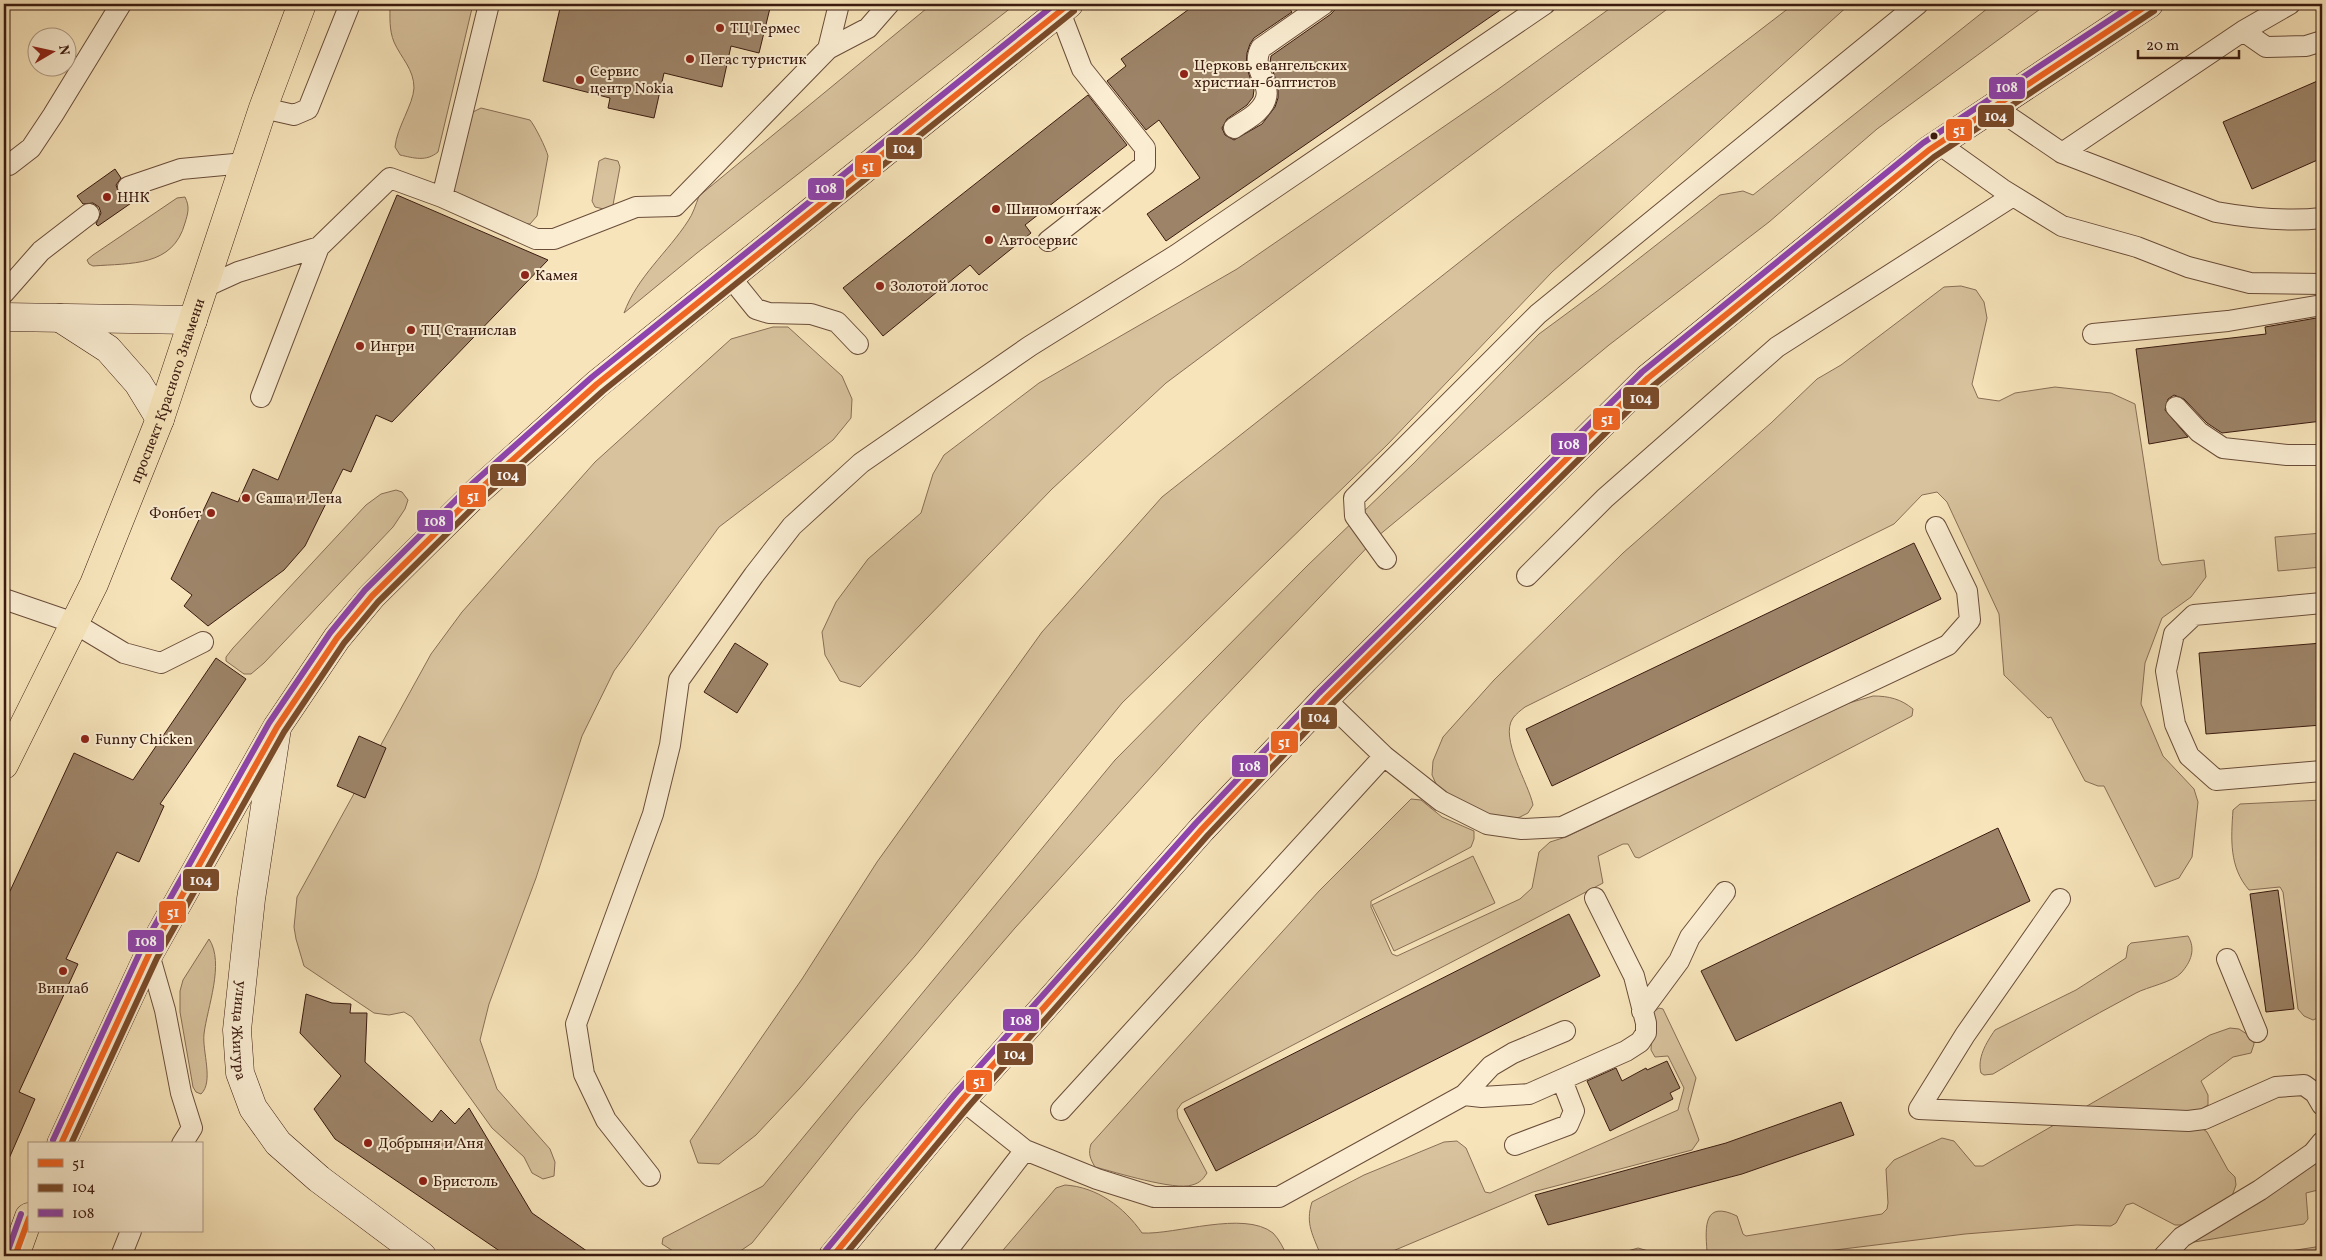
<svg xmlns="http://www.w3.org/2000/svg" width="2326" height="1260" font-family="Vollkorn,serif">
  <style>
    .green { fill: #d7c29d; stroke: #896e56 }
    .building { fill: #9d8468; stroke: #3b1b10 }
    .lines { fill: none; stroke-linecap: round; stroke-linejoin: round }
    .lane-casing { stroke: #6a4d3a; stroke-width: 22 }
    .secondary-casing { stroke: #3b1b10; stroke-width: 29 }
    .primary-casing { stroke: #3b1b10; stroke-width: 29 }
    .lane { stroke: #faedd2; stroke-width: 20 }
    .secondary { stroke: #faedd2; stroke-width: 28 }
    .primary { stroke: #f7e4ba; stroke-width: 28 }
    .bus-1-casing { stroke: #faedd2; stroke-width: 10 }
    .bus-2-casing { stroke: #faedd2; stroke-width: 10 }
    .bus-3-casing { stroke: #faedd2; stroke-width: 10 }
    .bus-1 { stroke: #f26522; stroke-width: 6 }
    .bus-2 { stroke: #7a4b2a; stroke-width: 6 }
    .bus-3 { stroke: #8e44ad; stroke-width: 6 }
    .poi-dot { fill: #8f2418; stroke: #faedd2; stroke-width: 2 }
    .bus-dot { fill: #3b1b10; stroke: #faedd2; stroke-width: 2 }
    .labels { text-anchor: middle; stroke-width: 4; stroke-linejoin: round; paint-order: stroke }
    .poi-label { font-size: 15px; fill: #3b1b10; stroke: #faedd2; text-anchor: start }
    .street-label { font-size: 15px; fill: #3b1b10; stroke: #faedd2 }
    .line-badge { stroke: #faedd2; stroke-width: 2 }
    .badge-label { font-size: 14px; text-anchor: middle; font-weight: bold; fill: #fff }
  </style>
  <rect width="100%" height="100%" fill="#f7e4ba"/>
  <filter id="stains"><feTurbulence type="fractalNoise" baseFrequency=".004" numOctaves="4"/><feColorMatrix values="0 0 0 0 .2 0 0 0 0 .09 0 0 0 0 .02 0 0 0 .5 -.17"/></filter>
  <radialGradient id="worn" r=".72"><stop offset=".6" stop-color="#630" stop-opacity="0"/><stop offset="1" stop-color="#630" stop-opacity=".3"/></radialGradient>
  <path class="green" d="M 390,4 L 473,4 L 438,152 C 426,162 414,158 400,155 L 395,147 C 397,127 413,105 414,88 C 414,69 401,58 394,42 C 389,30 390,17 390,4 Z
    M 932,4 L 1012,4 L 1012,7 L 697,253 L 624,313 C 637,277 668,252 688,221 C 693,214 696,204 699,196 Z
    M 1616,4 L 1674,4 L 1166,383 L 1052,489 L 860,687 L 840,681 L 825,655 L 822,632 L 836,602 L 868,559 L 921,513 L 933,474 L 944,455 L 1039,383 L 1237,269 L 1497,90 Z
    M 1794,4 L 1850,4 L 1552,272 L 1387,445 L 1122,703 L 915,956 L 800,1088 L 756,1135 L 719,1164 L 698,1163 L 690,1141 L 802,979 L 877,862 L 1042,632 L 1162,497 L 1509,223 Z
    M 1993,4 L 2047,4 L 1877,129 L 1769,222 L 1609,345 L 1378,536 L 1199,724 L 1015,928 L 855,1114 L 752,1243 L 733,1256 L 681,1256 L 662,1244 L 663,1238 L 763,1186 L 1115,760 L 1307,566 L 1414,463 L 1539,334 L 1600,289 L 1720,195 L 1743,191 L 1753,195 Z
    M 481,108 L 530,120 C 535,126 546,148 548,156 L 537,216 L 530,224 L 520,223 L 452,192 L 471,113 Z
    M 605,158 L 618,161 L 620,167 L 613,205 L 608,210 L 595,207 L 592,201 L 599,161 Z
    M 185,197 C 190,207 188,213 185,223 C 173,267 131,263 93,266 L 89,264 L 87,260 L 93,255 L 177,198 Z
    M 1961,286 L 1976,290 L 1984,302 L 1987,318 L 1972,384 L 1978,398 L 1999,401 L 2015,393 L 2055,387 L 2111,393 L 2135,404 L 2159,560 L 2162,565 L 2204,560 L 2206,577 L 2191,597 L 2162,618 L 2145,663 L 2141,704 L 2163,756 L 2194,789 L 2198,802 L 2192,857 L 2179,878 L 2155,887 L 2104,786 L 2098,786 L 2085,781 L 2051,717 L 2048,718 L 2004,675 L 1999,614 L 1947,502 L 1937,492 L 1922,495 L 1894,524 L 1525,707 C 1521,710 1516,714 1513,718 C 1499,738 1529,784 1533,805 L 1528,813 L 1518,818 L 1499,817 L 1479,812 L 1446,795 L 1437,786 L 1432,775 L 1433,761 L 1443,737 L 1494,680 L 1623,553 L 1771,423 L 1817,379 L 1841,365 L 1944,287 Z
    M 773,327 L 788,327 L 842,376 L 852,399 L 851,418 L 833,440 L 719,527 L 614,671 L 582,736 L 536,878 L 489,1004 L 480,1040 L 497,1089 L 550,1149 L 555,1162 L 554,1176 L 543,1179 L 532,1173 L 524,1157 L 492,1128 L 412,1017 L 404,1012 L 389,1015 L 374,1013 L 304,966 L 296,939 L 294,927 L 297,897 L 431,654 L 462,612 L 595,462 L 731,339 Z
    M 396,490 L 402,492 L 408,500 L 405,509 L 393,527 L 264,663 L 251,674 L 244,674 L 226,661 L 226,657 L 233,648 L 366,505 L 381,494 Z
    M 2322,533 L 2322,567 L 2278,571 L 2275,537 Z
    M 1873,696 C 1889,696 1901,699 1913,709 L 1912,716 L 1639,858 L 1635,857 L 1628,844 L 1623,844 L 1598,856 L 1603,883 L 1182,1103 L 1177,1110 L 1178,1118 L 1207,1173 C 1203,1179 1200,1183 1192,1185 C 1175,1191 1115,1172 1095,1167 C 1090,1158 1088,1154 1091,1144 L 1319,891 L 1411,799 L 1421,800 L 1442,817 L 1474,831 L 1474,839 L 1471,847 L 1371,901 L 1371,907 L 1392,954 L 1397,956 L 1520,899 L 1532,888 L 1539,852 L 1550,842 L 1566,837 L 1849,703 Z
    M 2322,800 L 2322,1016 L 2313,1020 L 2304,1016 L 2298,1009 L 2283,892 L 2280,887 L 2249,890 C 2229,867 2231,839 2233,810 L 2240,804 Z
    M 1473,856 L 1495,903 L 1394,951 L 1372,905 Z
    M 2188,936 C 2196,949 2191,962 2181,973 C 2173,982 2147,987 2136,993 C 2087,1019 2040,1046 1993,1074 L 1984,1075 L 1981,1073 C 1977,1058 1986,1043 1995,1030 L 2076,990 L 2126,958 L 2128,946 L 2131,943 Z
    M 209,939 C 225,963 207,1008 204,1034 C 202,1051 214,1082 201,1094 L 196,1092 L 193,1087 L 180,1012 L 180,991 L 183,980 Z
    M 1659,1008 L 1663,1009 L 1696,1078 L 1688,1109 L 1699,1140 L 1692,1150 L 1533,1192 L 1381,1256 L 1321,1256 C 1313,1235 1305,1224 1312,1202 L 1364,1175 L 1444,1142 L 1457,1141 L 1466,1148 L 1485,1192 L 1490,1193 L 1678,1110 L 1684,1088 L 1668,1056 L 1655,1057 L 1651,1050 L 1653,1012 Z
    M 2230,1028 L 2239,1029 L 2253,1038 L 2254,1044 L 2251,1053 L 2233,1057 L 2201,1081 L 2208,1095 L 2208,1105 L 2201,1109 L 2199,1126 L 2207,1132 L 2228,1170 L 2235,1177 L 2236,1185 L 2232,1196 L 2186,1225 L 2175,1225 L 2133,1203 L 2126,1205 L 2116,1223 L 2111,1226 L 2077,1225 L 1965,1234 L 1786,1256 L 1680,1256 L 1707,1251 C 1705,1226 1704,1200 1737,1216 L 1743,1234 L 1746,1236 L 1882,1214 L 1887,1209 L 1888,1203 L 1886,1169 L 1894,1160 L 1942,1138 L 1954,1141 L 1975,1166 L 1983,1166 L 2210,1035 Z
    M 2322,1153 L 2322,1189 L 2306,1193 L 2308,1219 L 2304,1224 L 2188,1243 Z
    M 1065,1185 C 1097,1187 1124,1207 1142,1233 C 1175,1235 1244,1210 1273,1233 C 1279,1239 1284,1249 1287,1256 L 998,1256 L 1056,1188 Z
    M 2322,1246 L 2322,1256 L 2278,1256 L 2277,1253 Z
    M 1638,1248 L 1666,1256 L 1610,1256 Z"/>
  <path class="building" d="M 561,4 L 771,4 L 759,53 L 731,46 L 722,87 L 664,73 L 654,118 L 608,108 L 610,98 L 543,81 Z
    M 1196,4 L 1286,4 L 1292,12 L 1254,38 L 1250,44 L 1247,53 L 1246,65 L 1254,90 L 1253,97 L 1247,105 L 1227,119 L 1222,128 L 1225,135 L 1234,140 L 1262,124 L 1275,107 L 1278,98 L 1278,86 L 1270,63 L 1271,56 L 1331,14 L 1340,4 L 1509,4 L 1166,241 L 1147,214 L 1200,178 L 1159,120 L 1146,130 L 1107,81 L 1126,66 L 1121,59 Z
    M 2322,79 L 2322,158 L 2252,189 L 2223,122 Z
    M 1088,95 L 1127,145 L 1025,225 L 1031,233 L 979,275 L 970,265 L 883,336 L 843,288 Z
    M 115,169 L 121,178 L 116,185 L 120,196 L 126,199 L 135,197 L 137,199 L 98,226 L 96,224 L 101,213 L 99,207 L 93,203 L 83,204 L 77,196 Z
    M 397,195 L 548,260 L 392,422 L 376,415 L 351,472 L 343,469 L 305,546 L 284,570 L 208,626 L 184,606 L 192,595 L 171,579 L 212,492 L 238,502 L 253,469 L 278,480 Z
    M 2322,317 L 2322,421 L 2222,433 L 2207,423 L 2184,399 L 2174,395 L 2168,399 L 2165,410 L 2188,437 L 2149,444 L 2136,349 L 2266,334 L 2265,327 Z
    M 1914,543 L 1941,599 L 1552,786 L 1526,729 Z
    M 735,643 L 768,664 L 737,713 L 704,692 Z
    M 2322,643 L 2322,725 L 2206,734 L 2199,653 Z
    M 216,658 L 246,679 L 160,804 L 164,806 L 139,862 L 117,852 L 66,959 L 78,964 L 19,1092 L 35,1099 L 4,1170 L 4,904 L 74,753 L 133,780 Z
    M 359,736 L 386,748 L 365,798 L 337,786 Z
    M 1998,828 L 2030,901 L 1736,1041 L 1701,971 Z
    M 2278,890 L 2294,1009 L 2266,1012 L 2250,894 Z
    M 1569,914 L 1600,976 L 1216,1171 L 1184,1109 Z
    M 306,994 L 332,1003 L 351,1004 L 350,1013 L 367,1013 L 365,1062 L 432,1122 L 441,1110 L 455,1124 L 469,1108 L 532,1213 L 594,1256 L 507,1256 L 335,1139 L 314,1109 L 341,1076 L 300,1033 Z
    M 1667,1061 L 1680,1088 L 1670,1093 L 1673,1099 L 1610,1131 L 1587,1081 L 1616,1068 L 1622,1081 L 1646,1068 L 1647,1070 Z
    M 1841,1102 L 1854,1135 L 1742,1174 L 1548,1225 L 1535,1195 L 1726,1143 Z"/>
  <g class="lines">
    <defs>
      <path id="lane" d="M 2243,31 L 2290,4
        M 828,49 L 839,4
        M 1993,106 L 2062,153 L 2216,212 C 2250,218 2288,222 2322,218
        M 263,108 L 294,115 L 308,109 L 350,4
        M 1234,128 C 1241,123 1251,118 1257,112 C 1283,87 1247,73 1261,48 L 1324,4
        M 1939,144 L 2002,189 L 2062,226 L 2137,247 L 2188,267 L 2250,283 L 2322,284
        M 2062,153 L 2243,31 L 2266,47 L 2306,46 L 2322,41
        M 9,165 L 31,148 L 53,115 L 121,4
        M 128,187 L 181,169 L 245,163
        M 442,197 L 536,239 L 554,239 L 636,207 L 675,206 L 828,49 L 868,28 L 889,4
        M 1048,241 L 1145,165 L 1145,148 L 1082,69 L 1057,4
        M 731,278 L 756,309 L 769,313 L 811,314 L 837,322 L 858,344
        M 205,287 L 238,272 L 319,247 L 390,178 L 442,197 L 489,4
        M 4,293 L 41,251 L 89,214
        M 2093,334 L 2228,321 L 2322,305
        M 261,397 L 319,247
        M 2176,407 L 2199,432 L 2223,448 L 2287,455 L 2322,455
        M 1386,559 L 1355,516 L 1354,498 L 1538,314 L 1918,4
        M 1527,576 L 1605,498 L 1777,347 L 2013,196
        M 4,599 L 74,623 L 124,653 L 161,663 L 203,642
        M 2322,603 L 2194,615 L 2174,634 L 2166,671 L 2175,724 L 2189,756 L 2216,780 L 2322,771
        M 1325,699 L 1384,756 L 1441,801 L 1487,824 L 1522,829 L 1562,827 L 1948,645 L 1970,620 L 1967,591 L 1936,527
        M 2060,899 L 1965,1035 L 1919,1109 L 2188,1121 L 2204,1119 L 2276,1087 L 2304,1085 L 2315,1093 L 2322,1105
        M 149,954 L 165,1010 L 181,1093 L 192,1128 L 182,1144
        M 2227,959 L 2257,1032
        M 1642,1011 L 1679,961 L 1690,937 L 1725,892
        M 1464,1095 L 1482,1097 L 1529,1094 L 1626,1051 L 1640,1042 L 1646,1033 L 1646,1023 L 1634,976 L 1595,898
        M 962,1100 L 1025,1150 L 1097,1179 L 1154,1197 L 1279,1197 L 1464,1095 L 1491,1066 L 1513,1053 L 1565,1031
        M 1061,1110 L 1384,756
        M 1515,1145 L 1568,1125 L 1574,1111 L 1562,1080
        M 650,1176 L 606,1120 L 584,1074 L 576,1024 L 653,814 L 670,745 L 679,680 L 754,575 L 792,526 L 861,463 L 1030,346 L 1176,255 L 1545,4
        M 121,1256 L 131,1231
        M 943,1256 L 1025,1150
        M 2164,1256 L 2182,1237 L 2260,1190 L 2313,1153 L 2322,1142"/>
      <g id="secondary">
        <path d="M 4,317 L 193,320"/>
        <path d="M 60,318 L 108,349 L 138,383 L 160,419"/>
        <path id="s1" d="M 277,728 L 251,899 L 237,1030 L 240,1073 L 253,1108 L 278,1143 L 319,1179 L 422,1256"/>
        <path d="M 833,1256 L 962,1100 L 1202,829 L 1325,699 L 1648,378 L 1929,150 L 2149,4"/>
      </g>
      <g id="primary">
        <path id="s2" d="M 4,765 L 94,584 L 160,419 L 263,108 L 302,4"/>
        <path d="M 61,1144 L 149,954 L 277,727 L 337,638 L 372,596 L 479,490 L 597,384 L 1069,4"/>
        <path d="M 15,1256 L 29,1217"/>
      </g>
    </defs>
    <use href="#lane" class="lane-casing"/>
    <use href="#secondary" class="secondary-casing"/>
    <use href="#primary" class="primary-casing"/>
    <use href="#lane" class="lane"/>
    <use href="#secondary" class="secondary"/>
    <use href="#primary" class="primary"/>
    <defs>
      <path id="bus-1" d="M 61,1144 L 149,954 L 277,727 L 337,638 L 372,596 L 479,490 L 597,384 L 1069,4
        M 15,1256 L 29,1218
        M 833,1256 L 962,1100 L 1202,829 L 1325,699 L 1648,378 L 1929,150 L 2149,4"/>
      <path id="bus-2" d="M 71,1144 L 157,958 L 284,732 L 344,643 L 378,602 L 485,496 L 603,391 L 1074,11
        M 844,1256 L 969,1106 L 1208,835 L 1331,705 L 1654,385 L 1934,157 L 2154,11"/>
      <path id="bus-3" d="M 53,1140 L 141,950 L 269,723 L 330,633 L 365,590 L 473,483 L 592,377 L 1055,4
        M 826,1250 L 955,1094 L 1196,823 L 1319,693 L 1642,372 L 1923,143 L 2134,4
        M 7,1253 L 21,1214"/>
    </defs>
    <use href="#bus-1" class="bus-1-casing"/>
    <use href="#bus-2" class="bus-2-casing"/>
    <use href="#bus-3" class="bus-3-casing"/>
    <use href="#bus-1" class="bus-1"/>
    <use href="#bus-2" class="bus-2"/>
    <use href="#bus-3" class="bus-3"/>
  </g>
  <g class="poi-dot">
    <circle cx="720" cy="28" r="5"/>
    <circle cx="690" cy="59" r="5"/>
    <circle cx="1184" cy="74" r="5"/>
    <circle cx="580" cy="80" r="5"/>
    <circle cx="107" cy="197" r="5"/>
    <circle cx="996" cy="209" r="5"/>
    <circle cx="989" cy="240" r="5"/>
    <circle cx="525" cy="275" r="5"/>
    <circle cx="880" cy="286" r="5"/>
    <circle cx="411" cy="330" r="5"/>
    <circle cx="360" cy="346" r="5"/>
    <circle cx="246" cy="498" r="5"/>
    <circle cx="211" cy="513" r="5"/>
    <circle cx="85" cy="739" r="5"/>
    <circle cx="63" cy="971" r="5"/>
    <circle cx="368" cy="1143" r="5"/>
    <circle cx="423" cy="1181" r="5"/>
  </g>
  <circle class="bus-dot" cx="1934" cy="136" r="4.5"/>
  <g class="labels">
    <g class="poi-label">
      <text x="730" y="33">ТЦ Гермес</text>
      <text x="700" y="64">Пегас туристик</text>
      <text x="1194" y="70">Церковь евангельских<tspan x="1194" dy="17">христиан-баптистов</tspan></text>
      <text x="590" y="76">Сервис<tspan x="590" dy="17">центр Nokia</tspan></text>
      <text x="117" y="202">ННК</text>
      <text x="1006" y="214">Шиномонтаж</text>
      <text x="999" y="245">Автосервис</text>
      <text x="535" y="280">Камея</text>
      <text x="890" y="291">Золотой лотос</text>
      <text x="421" y="335">ТЦ Станислав</text>
      <text x="370" y="351">Ингри</text>
      <text x="256" y="503">Саша и Лена</text>
      <text x="201" y="518" text-anchor="end">Фонбет</text>
      <text x="95" y="744">Funny Chicken</text>
      <text x="63" y="993" text-anchor="middle">Винлаб</text>
      <text x="378" y="1148">Добрыня и Аня</text>
      <text x="433" y="1186">Бристоль</text>
    </g>
    <g class="street-label">
      <text dy="5" stroke="none"><textPath href="#s2" startOffset="409">проспект Красного Знамени</textPath></text>
      <text dy="5" stroke="none"><textPath href="#s1" startOffset="305">улица Жигура</textPath></text>
    </g>
  </g>
  <g class="line-badge">
    <rect x="1988" y="76" width="38" height="24" rx="5" fill="#8e44ad"/>
    <rect x="1977" y="104" width="38" height="24" rx="5" fill="#7a4b2a"/>
    <rect x="1945" y="118" width="28" height="24" rx="5" fill="#f26522"/>
    <rect x="885" y="136" width="38" height="24" rx="5" fill="#7a4b2a"/>
    <rect x="854" y="154" width="28" height="24" rx="5" fill="#f26522"/>
    <rect x="807" y="177" width="38" height="24" rx="5" fill="#8e44ad"/>
    <rect x="1622" y="386" width="38" height="24" rx="5" fill="#7a4b2a"/>
    <rect x="1592" y="407" width="29" height="24" rx="5" fill="#f26522"/>
    <rect x="1550" y="432" width="38" height="24" rx="5" fill="#8e44ad"/>
    <rect x="489" y="463" width="38" height="24" rx="5" fill="#7a4b2a"/>
    <rect x="458" y="484" width="29" height="24" rx="5" fill="#f26522"/>
    <rect x="416" y="509" width="38" height="24" rx="5" fill="#8e44ad"/>
    <rect x="1300" y="706" width="38" height="24" rx="5" fill="#7a4b2a"/>
    <rect x="1270" y="730" width="29" height="24" rx="5" fill="#f26522"/>
    <rect x="1231" y="754" width="38" height="24" rx="5" fill="#8e44ad"/>
    <rect x="182" y="868" width="38" height="24" rx="5" fill="#7a4b2a"/>
    <rect x="158" y="900" width="29" height="24" rx="5" fill="#f26522"/>
    <rect x="127" y="929" width="38" height="24" rx="5" fill="#8e44ad"/>
    <rect x="1002" y="1008" width="38" height="24" rx="5" fill="#8e44ad"/>
    <rect x="996" y="1042" width="38" height="24" rx="5" fill="#7a4b2a"/>
    <rect x="965" y="1069" width="28" height="24" rx="5" fill="#f26522"/>
  </g>
  <g class="badge-label">
    <text x="2007" y="92">108</text>
    <text x="1996" y="121">104</text>
    <text x="1959" y="135">51</text>
    <text x="904" y="153">104</text>
    <text x="868" y="171">51</text>
    <text x="826" y="193">108</text>
    <text x="1641" y="403">104</text>
    <text x="1607" y="424">51</text>
    <text x="1569" y="449">108</text>
    <text x="508" y="480">104</text>
    <text x="473" y="501">51</text>
    <text x="435" y="526">108</text>
    <text x="1319" y="722">104</text>
    <text x="1284" y="747">51</text>
    <text x="1250" y="771">108</text>
    <text x="201" y="885">104</text>
    <text x="173" y="917">51</text>
    <text x="146" y="946">108</text>
    <text x="1021" y="1025">108</text>
    <text x="1015" y="1059">104</text>
    <text x="979" y="1086">51</text>
  </g>
  <rect width="2326" height="1260" fill="none" stroke="#f7e4ba" stroke-width="20"/>
  <rect x="5" y="5" width="2316" height="1250" fill="none" stroke="#3b1b10" stroke-width="2.5"/>
  <rect x="10" y="10" width="2306" height="1240" fill="none" stroke="#3b1b10"/>
  <rect x="28" y="1142" width="175" height="90" fill="#faedd2" stroke="#ae9984"/>
  <rect x="38" y="1159" width="25" height="8" fill="#f26522" stroke="#ae9984"/>
  <text x="72" y="1168" font-size="15" fill="#3b1b10">51</text>
  <rect x="38" y="1184" width="25" height="8" fill="#7a4b2a" stroke="#ae9984"/>
  <text x="72" y="1192" font-size="15" fill="#3b1b10">104</text>
  <rect x="38" y="1209" width="25" height="8" fill="#8e44ad" stroke="#ae9984"/>
  <text x="72" y="1218" font-size="15" fill="#3b1b10">108</text>
  <g transform="translate(52 52) rotate(81)"><circle r="24" fill="#faedd2" stroke="#ae9984"/>
  <path d="M0-4L9 19L0 12L-9 19Z" fill="#8f2418"/>
  <text y="-8" font-size="14" font-weight="bold" text-anchor="middle" fill="#3b1b10">N</text>
  </g>
  <path d="M2138 50v8h101v-8" fill="none" stroke="#3b1b10" stroke-width="2.5"/>
  <text x="2146" y="50" font-size="15" fill="#3b1b10" stroke="#faedd2" stroke-width="4" paint-order="stroke">20 m</text>
  <rect width="100%" height="100%" filter="url(#stains)"/>
  <rect width="100%" height="100%" fill="url(#worn)"/>
</svg>
